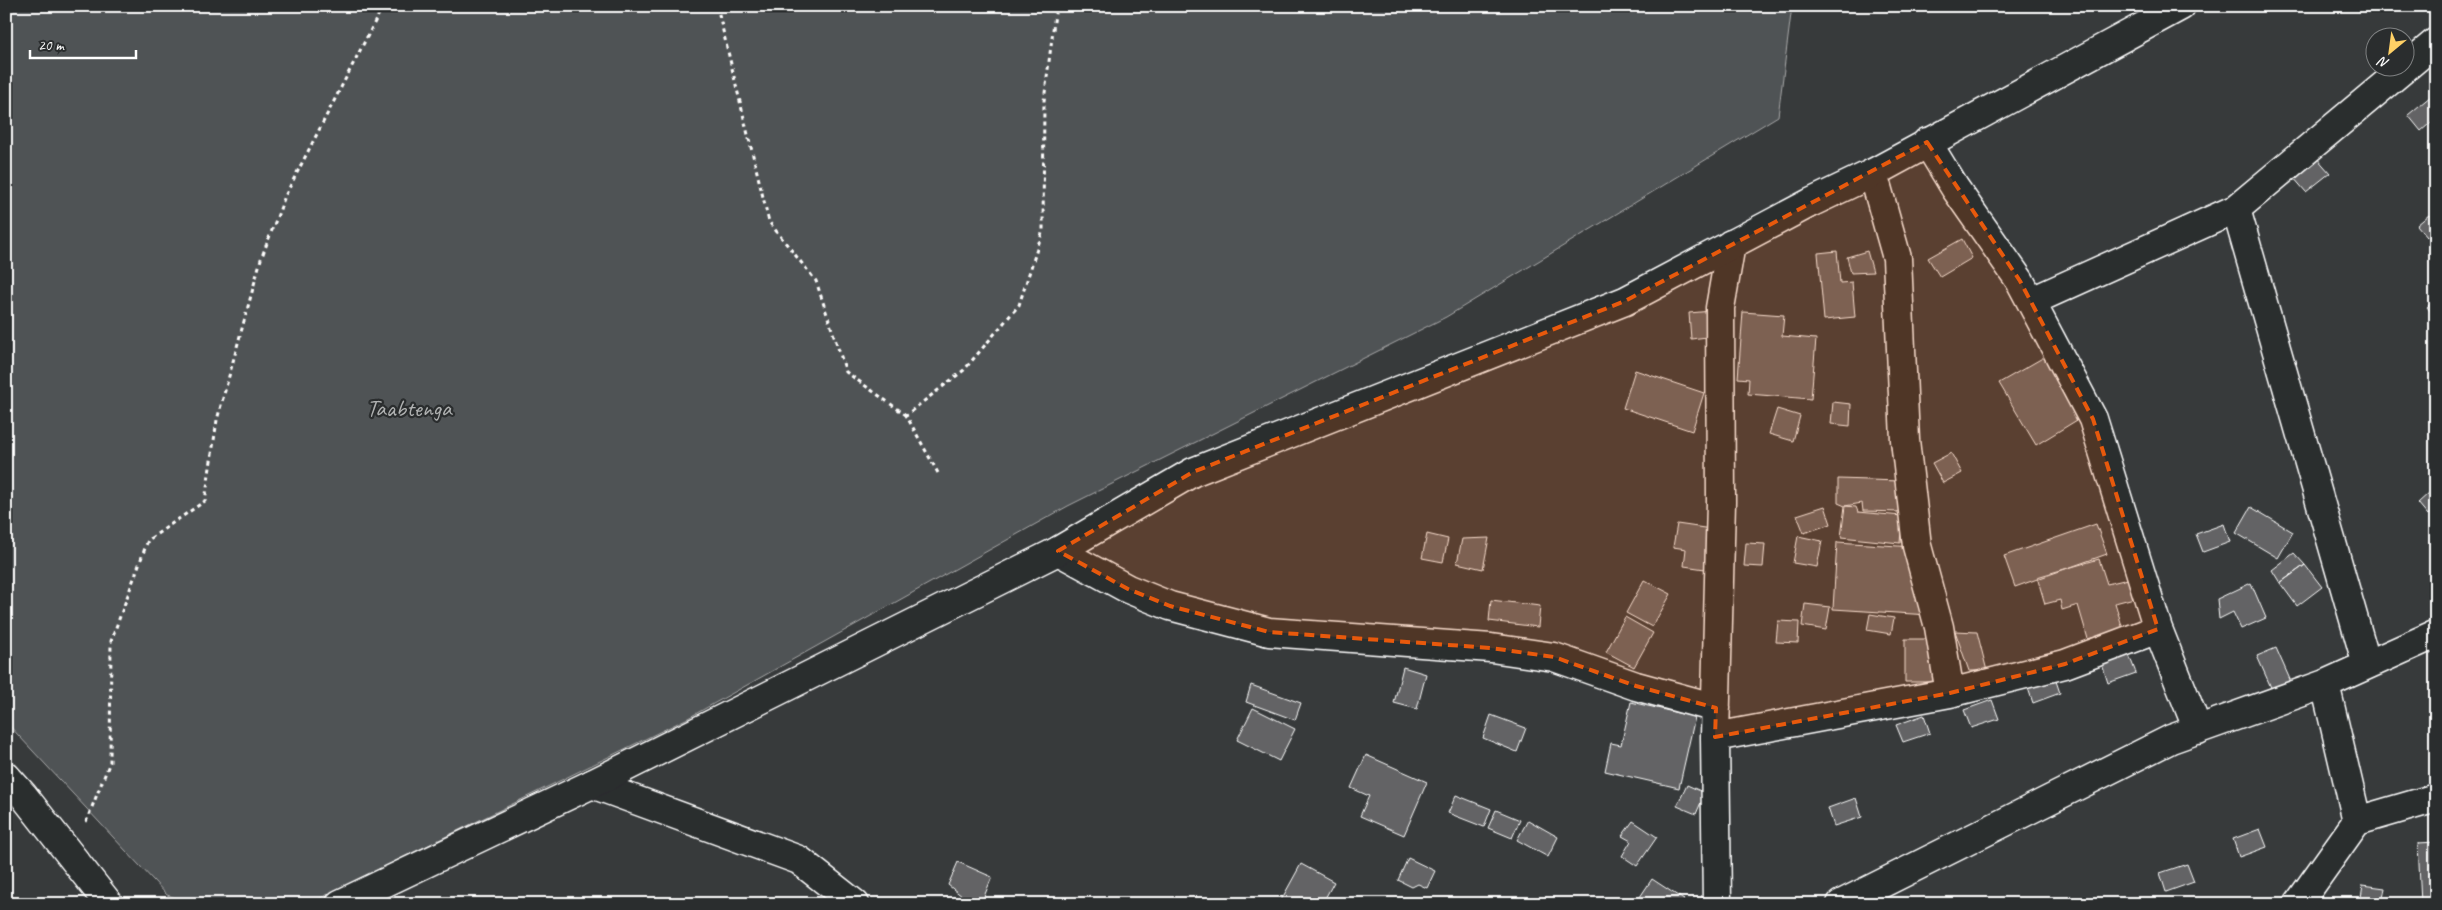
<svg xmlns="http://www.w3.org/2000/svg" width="2442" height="910" font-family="Caveat,sans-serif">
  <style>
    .green { fill: #505354; stroke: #a8a9aa }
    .building { fill: #636465; stroke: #fff }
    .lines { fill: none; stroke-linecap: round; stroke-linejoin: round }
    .street-casing { stroke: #fff; stroke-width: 31 }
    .secondary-casing { stroke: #fff; stroke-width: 31 }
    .path { stroke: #fff; stroke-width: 3; stroke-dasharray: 4 4; stroke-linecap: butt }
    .street { stroke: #2a2d2e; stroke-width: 28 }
    .secondary { stroke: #2a2d2e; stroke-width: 28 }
    .marked { fill: #e8590c; fill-opacity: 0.2; stroke: #e8590c; stroke-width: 4; stroke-dasharray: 10 6; stroke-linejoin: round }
    .labels { text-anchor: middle; stroke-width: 4.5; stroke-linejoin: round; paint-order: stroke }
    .park-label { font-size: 24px; fill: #b0b2b2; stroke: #2a2d2e }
  </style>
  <rect width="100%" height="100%" fill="#373a3b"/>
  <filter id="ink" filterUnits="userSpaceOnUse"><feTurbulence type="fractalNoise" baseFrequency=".02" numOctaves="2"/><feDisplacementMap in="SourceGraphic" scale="10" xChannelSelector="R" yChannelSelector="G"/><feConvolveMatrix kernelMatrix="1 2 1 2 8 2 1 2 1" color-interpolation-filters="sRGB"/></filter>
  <g filter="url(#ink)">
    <path class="green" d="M 6,6 L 1792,6 L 1778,116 L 1446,317 L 1068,506 L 688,718 L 308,904 L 194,904 L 167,895 L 6,722 Z"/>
    <path class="building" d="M 2431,96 L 2436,101 L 2436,118 L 2421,131 L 2408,115 Z
      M 2316,157 L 2330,173 L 2306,192 L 2293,177 Z
      M 2429,215 L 2436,222 L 2436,230 L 2427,237 L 2417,225 Z
      M 1962,239 L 1972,258 L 1940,277 L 1928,258 Z
      M 1837,251 L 1840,283 L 1852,282 L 1855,317 L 1824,320 L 1818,253 Z
      M 1867,251 L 1873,272 L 1851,273 L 1847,257 Z
      M 2436,299 L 2436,318 L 2427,307 Z
      M 1712,311 L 1715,336 L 1691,339 L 1689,313 Z
      M 1743,312 L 1784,315 L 1782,336 L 1816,339 L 1811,399 L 1748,394 L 1749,379 L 1738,378 Z
      M 2046,356 L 2082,417 L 2036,445 L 1999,383 Z
      M 1635,370 L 1704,393 L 1692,431 L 1623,408 Z
      M 1833,402 L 1851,404 L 1850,426 L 1831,424 Z
      M 1777,409 L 1800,416 L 1793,441 L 1769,434 Z
      M 1951,453 L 1962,473 L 1943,483 L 1932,463 Z
      M 1838,479 L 1900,481 L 1900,512 L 1863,511 L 1862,503 L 1845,506 L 1838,503 Z
      M 2429,493 L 2436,500 L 2436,508 L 2428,515 L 2418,503 Z
      M 1825,506 L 1831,524 L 1804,533 L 1797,515 Z
      M 1845,506 L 1856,507 L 1858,512 L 1902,516 L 1900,543 L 1841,537 Z
      M 2251,507 L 2293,532 L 2278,558 L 2236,533 Z
      M 1677,524 L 1718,530 L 1712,570 L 1684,566 L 1686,549 L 1673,547 Z
      M 2096,524 L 2107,554 L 2015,587 L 2004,556 Z
      M 2224,524 L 2230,542 L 2203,552 L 2196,534 Z
      M 1427,534 L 1448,539 L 1443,562 L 1422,558 Z
      M 1798,536 L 1822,541 L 1817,567 L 1793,563 Z
      M 1489,538 L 1483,569 L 1457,563 L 1462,539 Z
      M 1837,542 L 1913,547 L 1929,615 L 1833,609 Z
      M 1746,543 L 1765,544 L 1763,567 L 1744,566 Z
      M 2294,553 L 2305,565 L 2280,583 L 2272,570 Z
      M 2099,559 L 2107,584 L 2128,579 L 2134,598 L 2115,603 L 2123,629 L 2088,639 L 2078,605 L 2062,610 L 2060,600 L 2045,604 L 2037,577 Z
      M 2305,565 L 2322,587 L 2297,606 L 2280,583 Z
      M 1644,580 L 1671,594 L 1652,627 L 1626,613 Z
      M 2251,583 L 2266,618 L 2241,629 L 2233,612 L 2219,619 L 2217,599 Z
      M 1491,600 L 1540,606 L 1538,627 L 1489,621 Z
      M 1805,604 L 1830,607 L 1826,630 L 1802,626 Z
      M 1870,614 L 1894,618 L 1891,634 L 1867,630 Z
      M 1625,617 L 1653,633 L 1634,667 L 1606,652 Z
      M 1778,621 L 1799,622 L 1798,643 L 1776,642 Z
      M 1955,631 L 1977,632 L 1987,671 L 1969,671 Z
      M 1905,639 L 1930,639 L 1930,664 L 1940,664 L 1940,682 L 1905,682 Z
      M 2276,648 L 2292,684 L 2273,692 L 2257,656 Z
      M 2129,655 L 2136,673 L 2108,683 L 2102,664 Z
      M 1403,667 L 1426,674 L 1417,709 L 1394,703 Z
      M 2054,675 L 2060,693 L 2033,703 L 2027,685 Z
      M 1251,685 L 1301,703 L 1295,720 L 1246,702 Z
      M 1992,700 L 1999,719 L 1971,728 L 1964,710 Z
      M 1631,702 L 1695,717 L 1679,788 L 1605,771 L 1611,743 L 1621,745 Z
      M 1253,708 L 1295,729 L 1279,761 L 1237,740 Z
      M 1491,715 L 1526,728 L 1517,752 L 1483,738 Z
      M 1924,715 L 1930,733 L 1903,742 L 1896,725 Z
      M 1366,755 L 1427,782 L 1404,835 L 1360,816 L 1369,796 L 1351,788 Z
      M 1687,785 L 1705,793 L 1696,814 L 1677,806 Z
      M 1456,795 L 1491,809 L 1484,827 L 1448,813 Z
      M 1856,798 L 1862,817 L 1834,826 L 1828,808 Z
      M 1496,810 L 1520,820 L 1512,838 L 1488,828 Z
      M 1528,820 L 1558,837 L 1548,857 L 1517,840 Z
      M 1633,821 L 1657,837 L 1637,866 L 1622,856 L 1631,841 L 1622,836 Z
      M 2260,829 L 2267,847 L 2239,857 L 2233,839 Z
      M 2436,842 L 2436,904 L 2421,904 L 2418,843 Z
      M 1408,858 L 1435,871 L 1427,888 L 1418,884 L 1412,887 L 1398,880 Z
      M 958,862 L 992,877 L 981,904 L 972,904 L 948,885 Z
      M 1301,864 L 1334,882 L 1322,904 L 1279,904 Z
      M 2187,864 L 2194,882 L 2166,892 L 2160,873 Z
      M 1652,879 L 1684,900 L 1681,904 L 1644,904 L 1638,900 Z
      M 2363,885 L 2385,888 L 2382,904 L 2360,904 Z"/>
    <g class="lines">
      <defs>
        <path id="street" d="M 1927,142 L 1955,188 L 2020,281 L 2093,419 L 2158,629
          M 1873,173 L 1897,258 L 1905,440 L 1917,546 L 1939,627 L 1950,693
          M 2236,209 L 2367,665
          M 2032,301 L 2236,209 L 2436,42
          M 1058,551 L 1128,589 L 1170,606 L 1269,632 L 1491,648 L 1554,657 L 1636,686 L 1716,708
          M 2325,684 L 2357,821 L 2436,798
          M 1715,737 L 1950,693 L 2065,664 L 2158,629 L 2198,730
          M 6,776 L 23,795 L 109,904
          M 592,784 L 799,860 L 855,904
          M 1717,904 L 1715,737 L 1721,502 L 1720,308 L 1731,244
          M 1841,904 L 2171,739 L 2325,684 L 2436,634
          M 2298,904 L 2357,821"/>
        <path id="secondary" d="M 340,904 L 592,784 L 1058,551 L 1193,472 L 1625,301 L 1810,203 L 1873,173 L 2181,6"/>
      </defs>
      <use href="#street" class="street-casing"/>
      <use href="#secondary" class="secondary-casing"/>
      <path class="path" d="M 717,6 L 769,222 L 816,281 L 846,372 L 906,415
        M 938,473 L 906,415 L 964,370 L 1019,305 L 1043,230 L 1044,101 L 1056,6
        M 86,822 L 110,762 L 111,641 L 148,540 L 205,501 L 217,420 L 261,259 L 285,196 L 383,6"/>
      <use href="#street" class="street"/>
      <use href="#secondary" class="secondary"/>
    </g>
  </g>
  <path class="marked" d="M 1927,142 L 2020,281 L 2093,419 L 2158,629 L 2065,664 L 1950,693 L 1715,737 L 1716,708 L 1636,686 L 1554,657 L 1491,648 L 1269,632 L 1170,606 L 1128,589 L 1058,551 L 1193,472 L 1625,301 Z"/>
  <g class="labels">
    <g class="park-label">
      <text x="409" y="416">Taabtenga</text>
    </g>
  </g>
  <rect width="2442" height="910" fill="none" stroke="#2a2d2e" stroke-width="25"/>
  <rect x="12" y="12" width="2417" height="885" fill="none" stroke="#fff" stroke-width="2" filter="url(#ink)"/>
  <g transform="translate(2390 52) rotate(209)"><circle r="24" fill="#2a2d2e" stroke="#7f8182"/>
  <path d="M0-4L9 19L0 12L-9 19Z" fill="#ffd166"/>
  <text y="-8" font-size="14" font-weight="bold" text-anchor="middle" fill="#ffffff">N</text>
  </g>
  <path d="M30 50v8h106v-8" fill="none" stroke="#ffffff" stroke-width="2.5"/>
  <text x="38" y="50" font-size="15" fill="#ffffff" stroke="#2a2d2e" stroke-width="4" paint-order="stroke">20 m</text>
</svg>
